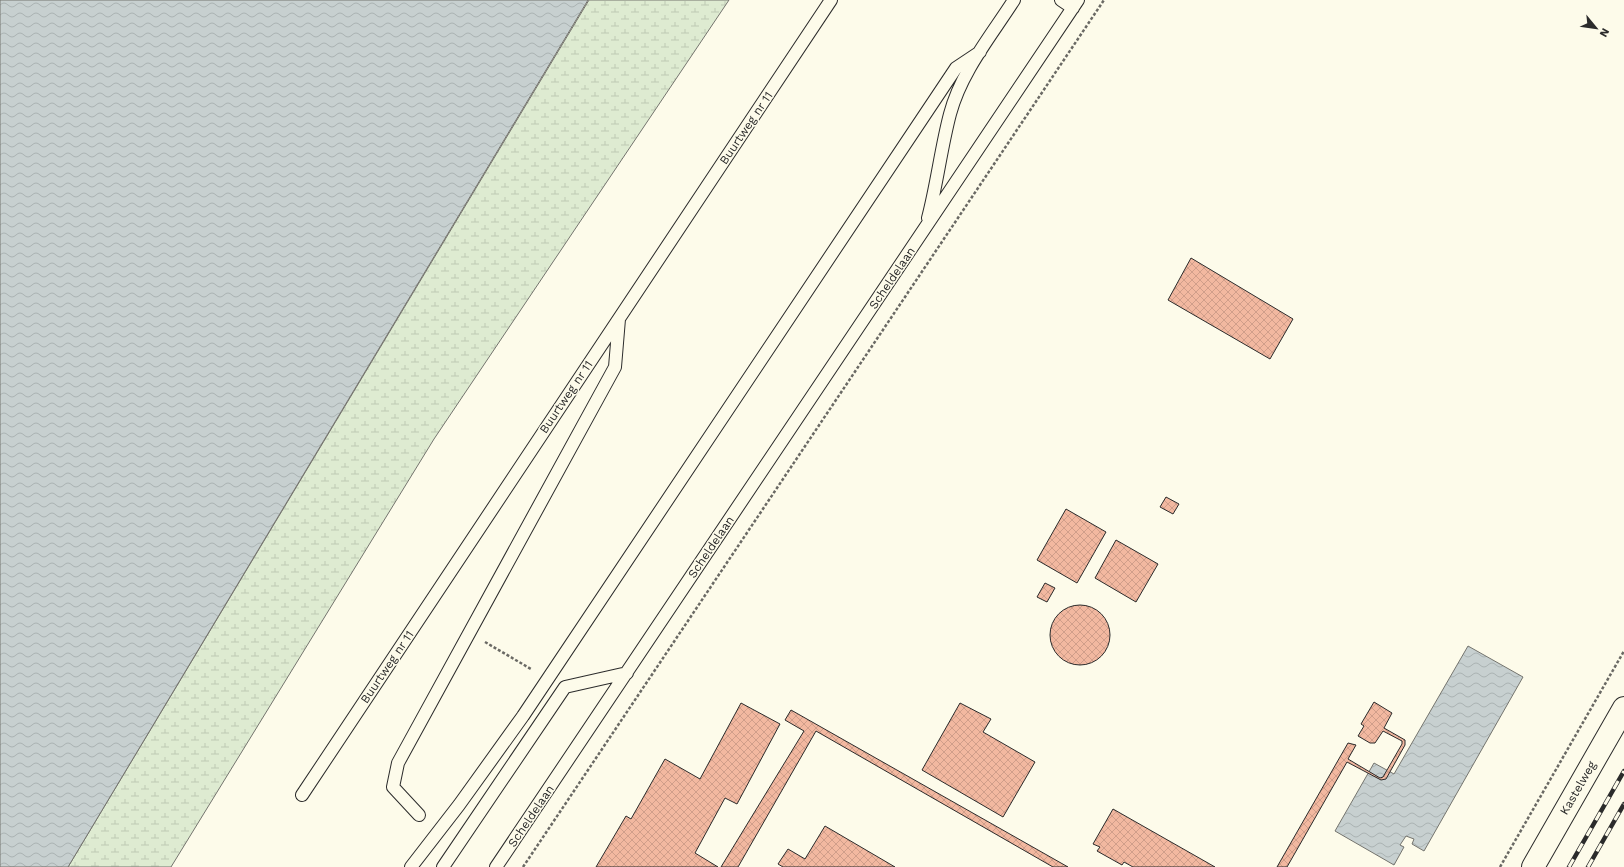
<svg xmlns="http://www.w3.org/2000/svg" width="1624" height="867" font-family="'Work Sans',sans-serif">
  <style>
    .wetland { fill: url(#wetland-marsh); stroke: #74746e }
    .water { fill: url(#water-waves); stroke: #74746e }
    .building { fill: url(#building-cross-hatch); stroke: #2b2b2b }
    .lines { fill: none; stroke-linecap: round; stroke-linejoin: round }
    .service-casing { stroke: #2b2b2b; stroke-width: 14 }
    .primary-casing { stroke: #2b2b2b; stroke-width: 24 }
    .path { stroke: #6a6964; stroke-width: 2.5; stroke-dasharray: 3 2; stroke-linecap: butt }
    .service { stroke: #fdfbea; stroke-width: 12 }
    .primary { stroke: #fdfbea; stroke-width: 22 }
    .rail-casing { stroke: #2b2b2b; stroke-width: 4.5 }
    .rail { stroke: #fdfbea; stroke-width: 3; stroke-dasharray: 9; stroke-linecap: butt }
    .labels { text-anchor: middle; stroke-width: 3; stroke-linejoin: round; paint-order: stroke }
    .street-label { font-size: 12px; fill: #2b2b2b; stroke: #fdfbea }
  </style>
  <defs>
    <pattern id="wetland-marsh" width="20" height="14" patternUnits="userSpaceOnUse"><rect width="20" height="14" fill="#deebd1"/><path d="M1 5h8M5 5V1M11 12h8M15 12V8" fill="none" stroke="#bfcab4"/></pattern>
    <pattern id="water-waves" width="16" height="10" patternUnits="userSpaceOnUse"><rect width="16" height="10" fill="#c7d0d0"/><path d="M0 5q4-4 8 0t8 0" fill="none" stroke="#abb3b3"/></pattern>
    <pattern id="building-cross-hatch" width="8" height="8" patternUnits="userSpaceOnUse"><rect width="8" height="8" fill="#f2b8a0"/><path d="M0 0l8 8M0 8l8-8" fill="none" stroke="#d09e8a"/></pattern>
  </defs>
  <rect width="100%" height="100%" fill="#fdfbea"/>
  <path class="wetland" d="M 589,0 L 729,0 L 434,439 L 171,867 L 68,867 Z"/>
  <path class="water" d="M 0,0 L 588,0 L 68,867 L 0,867 Z
    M 1468,646 L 1523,677 L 1424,851 L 1412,844 L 1414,839 L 1406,836 L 1400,845 L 1404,847 L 1394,865 L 1335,831 L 1374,763 L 1394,774 Z"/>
  <path class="building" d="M 1191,258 L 1293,319 L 1270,359 L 1168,300 Z
    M 1166,497 L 1179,504 L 1173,514 L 1160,507 Z
    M 1066,509 L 1106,532 L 1077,583 L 1037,560 Z
    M 1116,540 L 1158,564 L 1136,602 L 1095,578 Z
    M 1045,583 L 1055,588 L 1047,602 L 1037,597 Z
    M1050 635a30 30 0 1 1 60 0a30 30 0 1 1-60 0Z
    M 1374,702 L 1392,713 L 1384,728 L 1405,740 L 1405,745 L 1386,779 L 1381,780 L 1347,762 L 1287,867 L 1277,867 L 1348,743 L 1356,745 L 1348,759 L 1380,778 L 1383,777 L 1402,744 L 1402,741 L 1383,731 L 1375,743 L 1370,743 L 1358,736 L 1364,726 L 1361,724 Z
    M 741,703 L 780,724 L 737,804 L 725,798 L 695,853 L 718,867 L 596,867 L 626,816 L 631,819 L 665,759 L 700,779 Z
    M 960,703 L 991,719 L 983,732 L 1035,762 L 1003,817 L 922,770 Z
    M 791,710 L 1068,867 L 1053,867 L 816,731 L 738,867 L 721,867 L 804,731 L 785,720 Z
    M 1113,809 L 1215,867 L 1133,867 L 1124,862 L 1122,865 L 1097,851 L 1100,847 L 1093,844 Z
    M 825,826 L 895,867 L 783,867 L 778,864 L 788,849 L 805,859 Z"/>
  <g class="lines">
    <defs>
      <path id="service" d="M 1061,0 L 1073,8
        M 928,218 C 937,184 941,148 950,114 C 961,72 991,36 1014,0
        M 302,795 L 831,0
        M 419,815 L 393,787 L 398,763 L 615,367 L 619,319
        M 411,867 L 459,805 L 523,716 L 956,68 L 980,52
        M 443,867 L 565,687 L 627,673
        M 496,867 L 1078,0"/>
      <path id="primary" d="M 1533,867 L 1624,708"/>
    </defs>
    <use href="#service" class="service-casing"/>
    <use href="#primary" class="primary-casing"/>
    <path class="path" d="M 485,642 L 531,669
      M 523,867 L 1104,0
      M 1500,867 L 1624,651"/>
    <use href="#service" class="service"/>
    <use href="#primary" class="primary"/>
    <defs>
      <path id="rail" d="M 1569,867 L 1624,771
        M 1588,867 L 1624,804"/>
    </defs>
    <use href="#rail" class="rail-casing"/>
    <use href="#rail" class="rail"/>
  </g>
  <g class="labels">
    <g class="street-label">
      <text transform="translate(746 128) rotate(-56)" y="4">Buurtweg nr 11</text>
      <text transform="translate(892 278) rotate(-56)" y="4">Scheldelaan</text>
      <text transform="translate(566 397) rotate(-56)" y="4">Buurtweg nr 11</text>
      <text transform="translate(711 547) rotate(-56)" y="4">Scheldelaan</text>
      <text transform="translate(387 667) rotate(-56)" y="4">Buurtweg nr 11</text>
      <text transform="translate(1578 788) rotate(-60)" y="4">Kastelweg</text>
      <text transform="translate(531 816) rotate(-56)" y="4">Scheldelaan</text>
    </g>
  </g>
  <g transform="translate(1596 28) rotate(119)" stroke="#fdfbea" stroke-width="3" paint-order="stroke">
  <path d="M0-3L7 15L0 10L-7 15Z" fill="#2b2b2b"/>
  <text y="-6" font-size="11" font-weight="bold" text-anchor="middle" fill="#2b2b2b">N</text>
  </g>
</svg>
